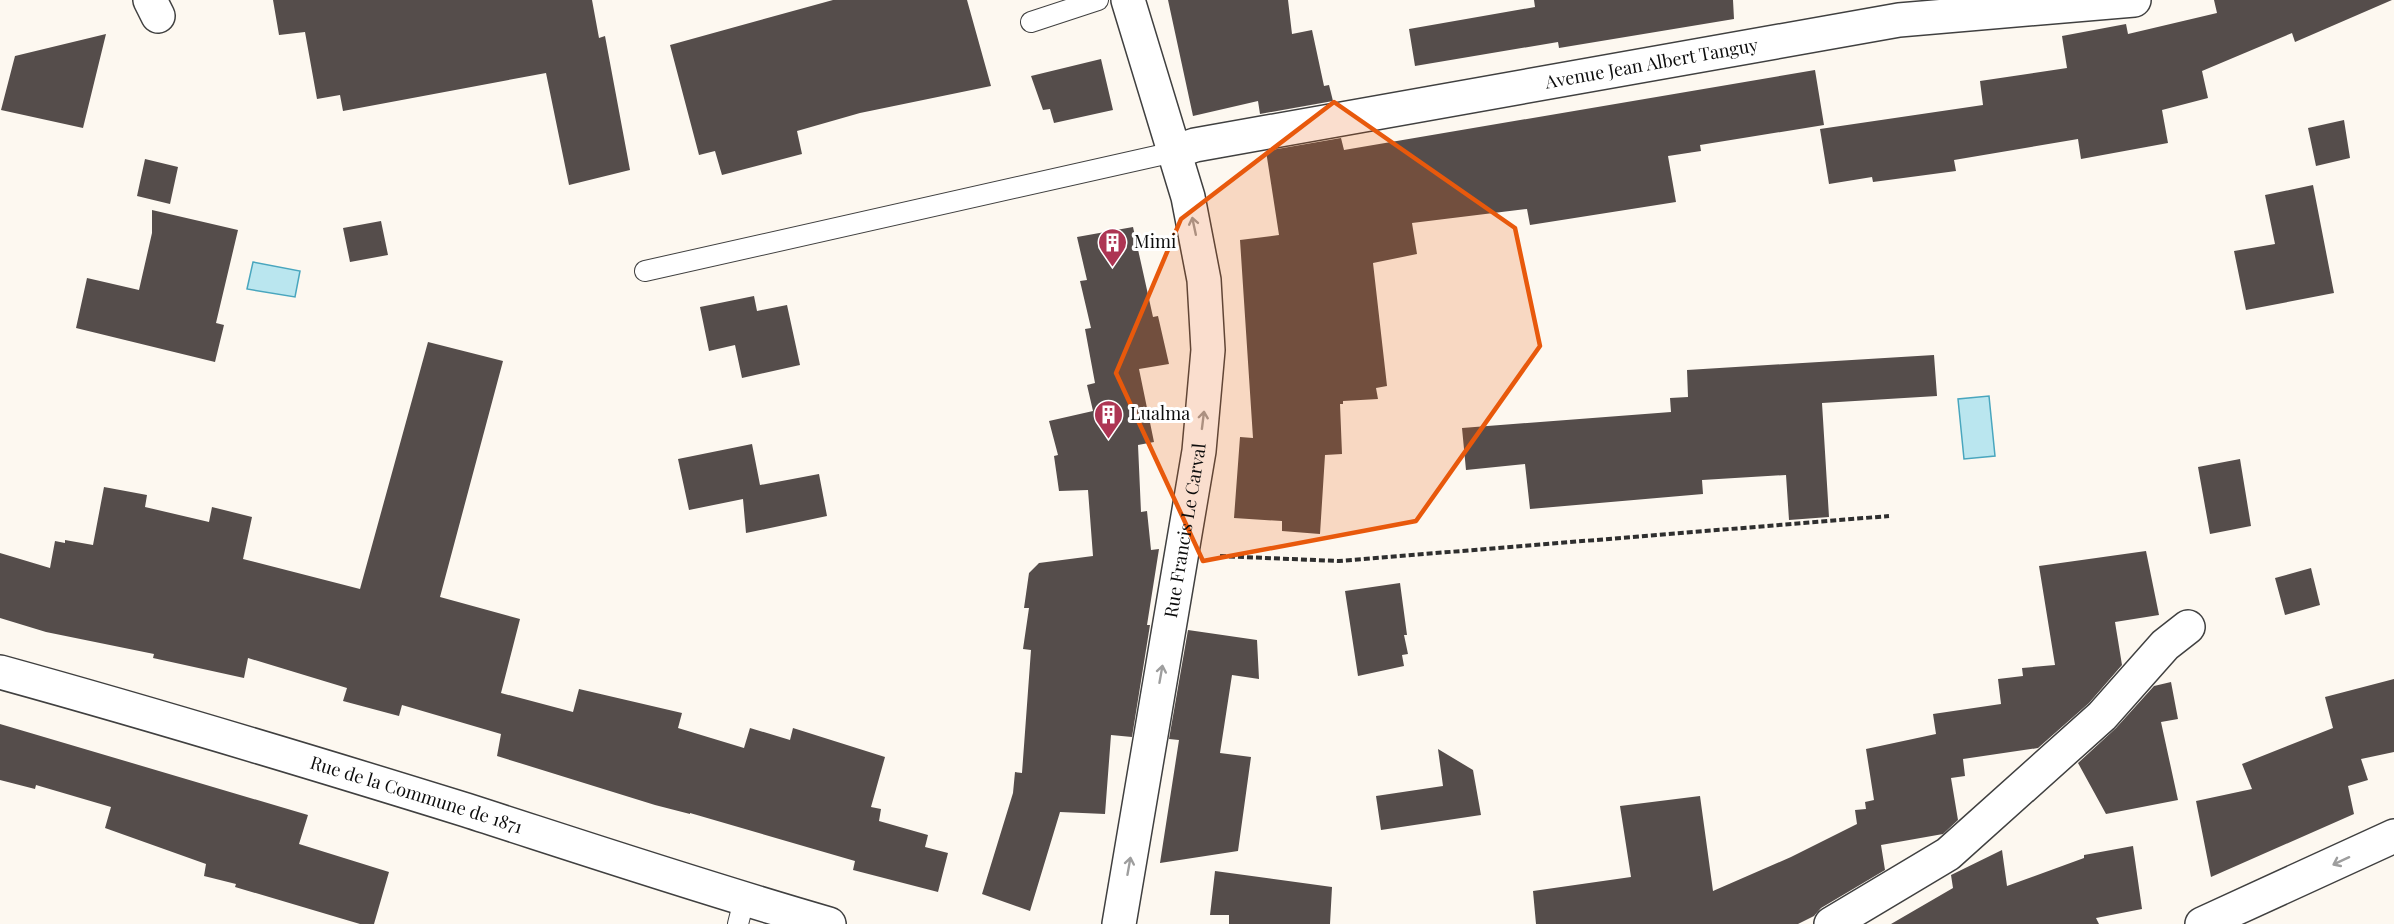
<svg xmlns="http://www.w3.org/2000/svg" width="2394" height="924" font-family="'Playfair Display',serif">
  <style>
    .water { fill: #bae6ef; stroke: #49a6be; stroke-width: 1.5 }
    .building { fill: #554d4b }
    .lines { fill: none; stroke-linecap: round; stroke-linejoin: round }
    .service-casing { stroke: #404040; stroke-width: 22 }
    .minor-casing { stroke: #404040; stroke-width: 36 }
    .tertiary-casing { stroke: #404040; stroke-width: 36 }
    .path { stroke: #2f2f2f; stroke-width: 4; stroke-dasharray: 6 3; stroke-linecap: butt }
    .service { stroke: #fff; stroke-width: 20 }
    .minor { stroke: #fff; stroke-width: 33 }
    .tertiary { stroke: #fff; stroke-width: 33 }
    .oneway { stroke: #9e9e9e }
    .marked { fill: #e8590c; fill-opacity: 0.2; stroke: #e8590c; stroke-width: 4.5; stroke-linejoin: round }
    .labels { text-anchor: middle; stroke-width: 6; stroke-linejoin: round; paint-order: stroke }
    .street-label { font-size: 18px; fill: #0d0d0d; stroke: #fff }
    .poi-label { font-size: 18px; fill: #0d0d0d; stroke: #fff; text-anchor: start }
  </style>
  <rect width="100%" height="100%" fill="#fdf8f0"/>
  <path class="water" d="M 253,262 L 300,271 L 295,297 L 247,289 Z
    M 1989,396 L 1995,456 L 1964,459 L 1958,399 Z"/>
  <path class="building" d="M 273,0 L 592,0 L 599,38 L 605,36 L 630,170 L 569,185 L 546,73 L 343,111 L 340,95 L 317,99 L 305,32 L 279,35 Z
    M 833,0 L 967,0 L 991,86 L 860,113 L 797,131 L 802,154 L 722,175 L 715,151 L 699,155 L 670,45 Z
    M 1168,0 L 1288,0 L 1292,34 L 1312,30 L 1324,86 L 1329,85 L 1333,101 L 1260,114 L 1258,101 L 1193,116 Z
    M 1534,0 L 1733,0 L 1734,19 L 1559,48 L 1558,42 L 1415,66 L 1409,29 L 1535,7 Z
    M 2214,0 L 2392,0 L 2295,42 L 2292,33 L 2202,71 L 2208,98 L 2162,110 L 2168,143 L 2081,159 L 2078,139 L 1954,160 L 1956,171 L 1873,182 L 1872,177 L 1829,184 L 1820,129 L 1983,105 L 1980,81 L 2067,68 L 2062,36 L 2126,24 L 2128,34 L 2217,13 Z
    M 106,34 L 83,128 L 1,110 L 15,56 Z
    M 1101,59 L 1113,110 L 1054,123 L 1050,109 L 1043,110 L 1031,76 Z
    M 1815,70 L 1824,125 L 1700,145 L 1701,151 L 1668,156 L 1676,202 L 1530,225 L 1527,209 L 1412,223 L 1417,254 L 1373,263 L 1387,386 L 1376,388 L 1378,399 L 1343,401 L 1343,404 L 1340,404 L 1342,454 L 1325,455 L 1320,534 L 1282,531 L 1282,521 L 1234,518 L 1240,437 L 1253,438 L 1240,240 L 1279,235 L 1266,151 L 1341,138 L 1344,150 Z
    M 2344,120 L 2350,158 L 2316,166 L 2308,128 Z
    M 145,159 L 178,167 L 170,204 L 137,196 Z
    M 2313,185 L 2334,293 L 2246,310 L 2234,251 L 2275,244 L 2265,195 Z
    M 152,210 L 238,230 L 216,323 L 224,325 L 215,362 L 76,328 L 87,278 L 139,290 L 152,233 Z
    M 381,221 L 388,255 L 350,262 L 343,228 Z
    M 1133,227 L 1153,317 L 1158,316 L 1169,364 L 1139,369 L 1154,442 L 1138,445 L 1141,512 L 1147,511 L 1151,550 L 1159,549 L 1147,625 L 1150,625 L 1132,737 L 1111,735 L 1105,814 L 1060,812 L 1030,911 L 982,894 L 1013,793 L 1015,772 L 1022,773 L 1031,650 L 1023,649 L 1029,608 L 1024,608 L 1029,573 L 1039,563 L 1093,556 L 1088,490 L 1059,491 L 1054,456 L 1058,455 L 1049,421 L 1093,411 L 1087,385 L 1095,383 L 1085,329 L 1091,328 L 1080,281 L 1087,280 L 1077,237 Z
    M 754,296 L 757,311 L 787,305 L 800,365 L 742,378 L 735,345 L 709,351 L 700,307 Z
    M 428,342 L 503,361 L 440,597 L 520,619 L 501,693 L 573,712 L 579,689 L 682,713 L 678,728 L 744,748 L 750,728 L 790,740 L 793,728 L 885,757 L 871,807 L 881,809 L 879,821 L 928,835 L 925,847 L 948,853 L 938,892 L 853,870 L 855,861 L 690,813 L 690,814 L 655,805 L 497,756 L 501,734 L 402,705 L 399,716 L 343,701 L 347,688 L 248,658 L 244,678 L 153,658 L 154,654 L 46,632 L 0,618 L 0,553 L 50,568 L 55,541 L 65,543 L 65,540 L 93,545 L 104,487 L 147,495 L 145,507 L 209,522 L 212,507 L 252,517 L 243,559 L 360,589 Z
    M 1934,355 L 1937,396 L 1822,403 L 1829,517 L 1789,520 L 1786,475 L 1702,480 L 1703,494 L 1530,509 L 1525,464 L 1466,470 L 1462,428 L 1671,412 L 1670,398 L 1688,397 L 1687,370 Z
    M 752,444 L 760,485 L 819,474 L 827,516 L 746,533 L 743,499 L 689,510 L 678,459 Z
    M 2240,459 L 2251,526 L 2210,534 L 2198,467 Z
    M 2146,551 L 2159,615 L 2115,622 L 2122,665 L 2089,703 L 2038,748 L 1963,759 L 1965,776 L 1951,778 L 1958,820 L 1943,834 L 1881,845 L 1885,870 L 1821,908 L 1814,916 L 1798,924 L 1536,924 L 1533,891 L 1631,877 L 1620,806 L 1700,796 L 1713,891 L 1791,857 L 1857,824 L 1855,810 L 1866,809 L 1865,802 L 1874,800 L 1866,749 L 1936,734 L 1933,714 L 2001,704 L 1998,679 L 2023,676 L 2022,668 L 2055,665 L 2039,566 Z
    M 2311,568 L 2320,605 L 2285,615 L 2275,578 Z
    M 1400,583 L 1407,635 L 1404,635 L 1408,654 L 1402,655 L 1404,666 L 1358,676 L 1345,591 Z
    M 1188,630 L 1257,640 L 1259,679 L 1232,675 L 1220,753 L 1251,757 L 1238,851 L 1160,863 L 1179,740 L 1169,739 Z
    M 2394,679 L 2394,752 L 2361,759 L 2368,780 L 2348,786 L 2354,814 L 2211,877 L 2196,801 L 2252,789 L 2242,764 L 2333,728 L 2325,697 Z
    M 2171,682 L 2178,719 L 2161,722 L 2178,800 L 2106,814 L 2078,763 L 2116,728 L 2154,686 Z
    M 0,724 L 308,815 L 299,844 L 389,872 L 374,924 L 360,924 L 235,887 L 236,884 L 204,876 L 206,864 L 105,828 L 111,807 L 36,785 L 35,789 L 0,780 Z
    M 1438,749 L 1473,770 L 1481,815 L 1381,830 L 1376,796 L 1443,786 Z
    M 2133,846 L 2142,909 L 2096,918 L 2099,924 L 1891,924 L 1953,888 L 1951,875 L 2002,850 L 2007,886 L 2084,858 L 2084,855 Z
    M 1215,871 L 1332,887 L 1330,924 L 1229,924 L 1229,915 L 1210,915 Z"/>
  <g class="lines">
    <defs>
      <path id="service" d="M 1031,22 L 1098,0
        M 645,271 L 1174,152
        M 738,924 L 744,900"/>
      <g id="minor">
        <path d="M 150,0 L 158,16"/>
        <path id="s1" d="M 1174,152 L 1195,145 L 1899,20 L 2134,0"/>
        <path id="s2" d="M 1119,924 L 1199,451 L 1208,350 L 1204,280 L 1188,197 L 1128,0"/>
        <path d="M 1831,924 L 1948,854 L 2102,716 L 2165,645 L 2188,627"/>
        <path d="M 2202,924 L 2394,836"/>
      </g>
      <g id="tertiary">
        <path id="s3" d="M 0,672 C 156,715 311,762 466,810 C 587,849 707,889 829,924"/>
      </g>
    </defs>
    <use href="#service" class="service-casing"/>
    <use href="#minor" class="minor-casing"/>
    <use href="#tertiary" class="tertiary-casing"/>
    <path class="path" d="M 1220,556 L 1339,561 L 1889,516"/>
    <use href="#service" class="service"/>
    <use href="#minor" class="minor"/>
    <use href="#tertiary" class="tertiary"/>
  </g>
  <defs><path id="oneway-shaft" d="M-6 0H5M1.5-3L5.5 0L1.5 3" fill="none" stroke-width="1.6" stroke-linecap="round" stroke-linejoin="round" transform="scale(1.5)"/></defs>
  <g class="oneway">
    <use href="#oneway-shaft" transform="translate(1194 226) rotate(-102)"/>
    <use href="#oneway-shaft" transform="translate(1203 420) rotate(-83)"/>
    <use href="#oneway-shaft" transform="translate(1161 674) rotate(-80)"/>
    <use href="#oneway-shaft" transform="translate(2341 861) rotate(155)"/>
    <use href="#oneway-shaft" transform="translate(1129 866) rotate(-80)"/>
  </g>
  <path class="marked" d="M 1334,102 L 1515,228 L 1540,346 L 1416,521 L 1203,561 L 1116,373 L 1181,219 Z"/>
  <defs>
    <symbol id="building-pin" viewBox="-11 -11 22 30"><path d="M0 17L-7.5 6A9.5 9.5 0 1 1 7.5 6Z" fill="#ad3553" stroke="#fff"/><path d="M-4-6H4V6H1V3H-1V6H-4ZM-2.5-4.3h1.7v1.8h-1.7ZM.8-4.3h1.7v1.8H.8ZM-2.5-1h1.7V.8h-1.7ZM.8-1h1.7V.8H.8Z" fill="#fff"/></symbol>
  </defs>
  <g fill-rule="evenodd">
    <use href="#building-pin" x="1096" y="226" width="33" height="45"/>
    <use href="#building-pin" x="1092" y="398" width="33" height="45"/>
  </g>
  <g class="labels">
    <g class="street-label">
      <text dy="6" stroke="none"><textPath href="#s1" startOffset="486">Avenue Jean Albert Tanguy</textPath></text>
      <text dy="6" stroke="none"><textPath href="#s2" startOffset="399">Rue Francis Le Carval</textPath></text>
      <text dy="6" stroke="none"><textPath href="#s3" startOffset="434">Rue de la Commune de 1871</textPath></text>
    </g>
    <g class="poi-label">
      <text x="1134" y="248">Mimi</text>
      <text x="1130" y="420">Lualma</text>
    </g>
  </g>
</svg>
